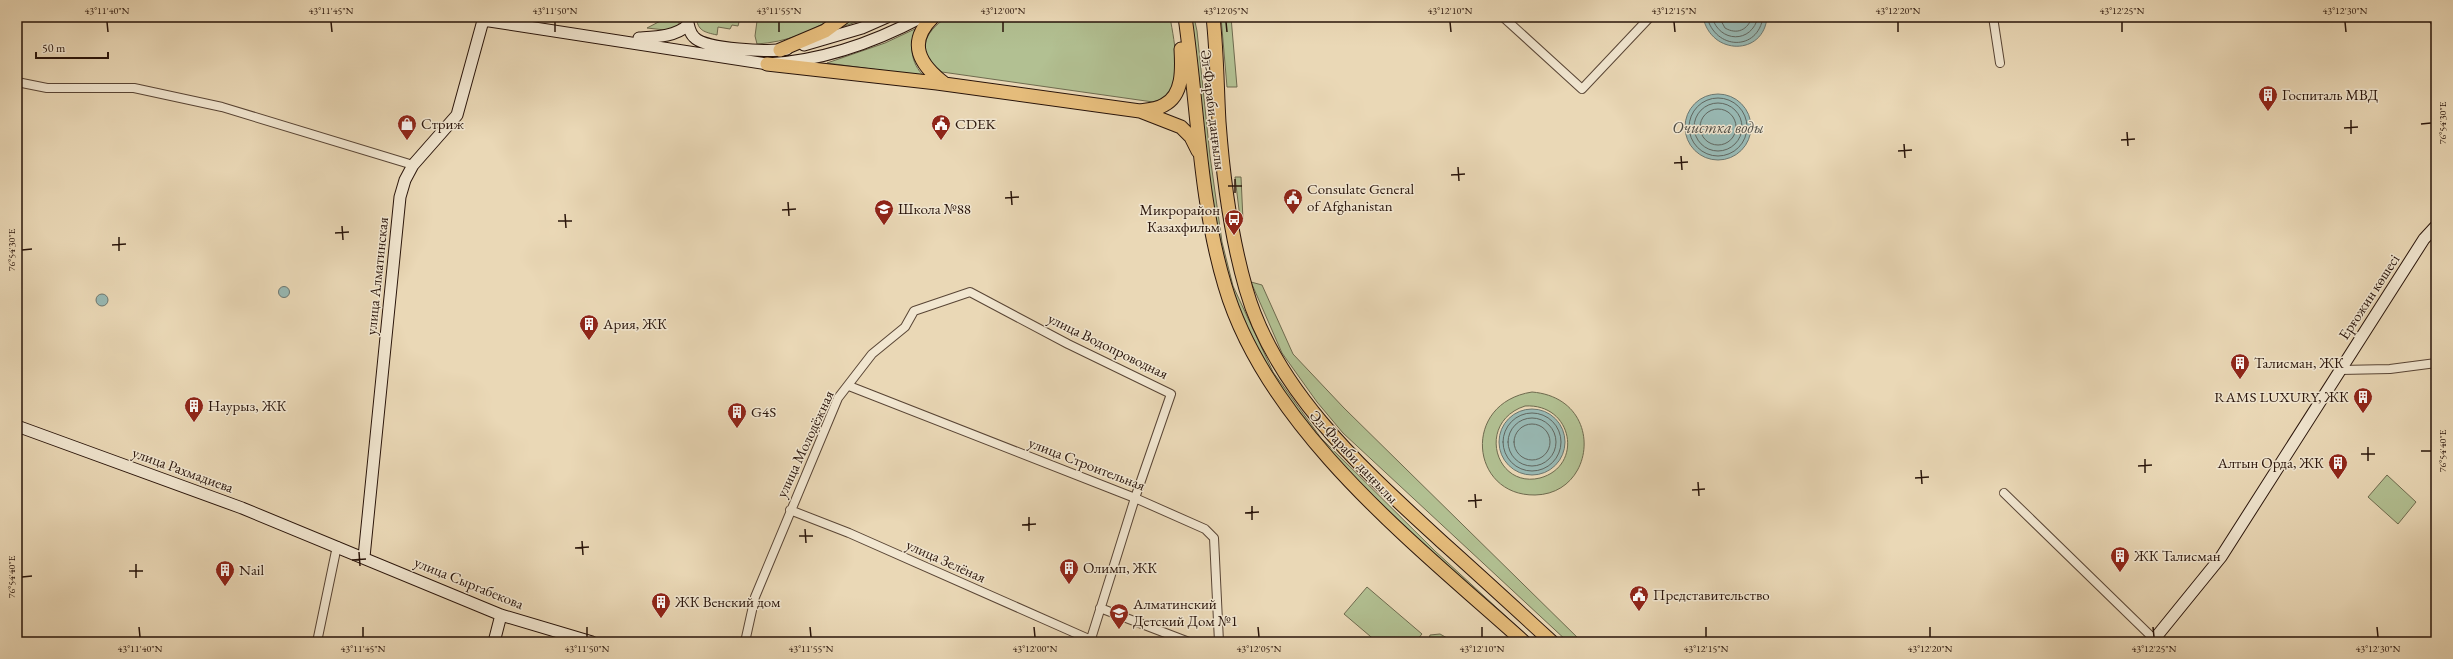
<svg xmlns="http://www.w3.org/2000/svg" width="2453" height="659" font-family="'EB Garamond',serif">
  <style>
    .green { fill: #b2c092; stroke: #6e6a4e; fill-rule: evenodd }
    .water { fill: #98b9b4; stroke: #6c7770 }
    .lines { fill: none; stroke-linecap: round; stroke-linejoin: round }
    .shore { stroke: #60665f; stroke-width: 1 }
    .street-casing { stroke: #594535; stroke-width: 10 }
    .secondary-casing { stroke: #29140a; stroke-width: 13 }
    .primary-casing { stroke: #29140a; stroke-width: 15 }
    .street { stroke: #f1e6d0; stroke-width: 8 }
    .secondary { stroke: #f1e6d0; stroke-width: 11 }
    .primary { stroke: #e5bc7b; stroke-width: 13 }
    .ticks { fill: none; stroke: #29140a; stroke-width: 1.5 }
    .labels { text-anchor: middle; stroke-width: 3; stroke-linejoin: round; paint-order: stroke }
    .poi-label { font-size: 15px; fill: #29140a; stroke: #f1e6d0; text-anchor: start }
    .street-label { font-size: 15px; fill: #29140a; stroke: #f1e6d0 }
    .water-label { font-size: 16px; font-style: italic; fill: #504e46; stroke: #f1e6d0 }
    .neatline { fill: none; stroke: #29140a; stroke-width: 1.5 }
    .ticks-label { font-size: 10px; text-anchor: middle; fill: #29140a }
  </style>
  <rect width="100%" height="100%" fill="#ead8b6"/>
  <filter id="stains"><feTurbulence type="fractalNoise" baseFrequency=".005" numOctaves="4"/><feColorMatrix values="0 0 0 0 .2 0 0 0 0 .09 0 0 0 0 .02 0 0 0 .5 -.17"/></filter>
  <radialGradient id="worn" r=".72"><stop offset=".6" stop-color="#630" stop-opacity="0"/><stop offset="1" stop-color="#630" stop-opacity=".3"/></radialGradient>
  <path class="green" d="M 668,17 L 679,17 L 679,25 L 674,31 L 647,28 Z
    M 696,17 L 835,17 C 810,32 787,42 757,44 L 755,36 L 757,21 L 740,18 L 738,26 L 732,25 L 730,29 L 718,27 L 717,35 C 704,32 698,31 696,17 Z
    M 854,17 L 870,17 L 839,28 Z
    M 947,17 L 1170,17 C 1174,41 1187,96 1153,102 L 942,72 C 915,53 923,33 947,17 Z
    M 1189,17 L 1194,17 L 1197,31 L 1210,156 L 1222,242 L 1233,286 L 1273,372 L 1321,438 L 1435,551 L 1534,642 L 1529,642 L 1432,553 L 1318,442 L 1269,374 L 1229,288 L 1218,243 Z
    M 1221,17 L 1231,17 L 1237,87 L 1227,87 Z
    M 917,28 C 908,44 911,64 924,76 L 827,63 L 885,43 Z
    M 1235,177 L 1241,177 L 1243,220 L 1240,218 Z
    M 1251,282 L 1262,285 L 1293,354 L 1344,408 L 1582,642 L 1568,642 L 1343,433 L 1317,402 L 1282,353 Z
    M 1532,392 C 1605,398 1597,494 1535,495 C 1470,496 1461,403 1532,392 ZM 1525,406 C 1573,403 1584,466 1540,478 C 1495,489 1476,422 1525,406 Z
    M 2387,475 L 2416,502 L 2398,524 L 2368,497 Z
    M 1367,587 L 1422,634 L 1415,642 L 1377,642 L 1344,614 Z
    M 1440,634 L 1454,642 L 1428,642 L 1430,635 Z"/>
  <path class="water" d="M 1703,17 L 1767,17 C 1764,56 1711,56 1703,17 Z
    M1685 127a33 33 0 1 1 66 0a33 33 0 1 1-66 0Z
    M278.5 292a5.5 5.5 0 1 1 11 0a5.5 5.5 0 1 1-11 0Z
    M96 300a6 6 0 1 1 12 0a6 6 0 1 1-12 0Z
    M1499 442a33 33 0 1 1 66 0a33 33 0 1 1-66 0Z"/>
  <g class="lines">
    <path class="shore" d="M 1707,17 C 1715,50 1758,52 1763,17
      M 1712,17 C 1719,43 1752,44 1758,17
      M 1719,17 L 1725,28 C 1737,35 1748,30 1752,17
      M1689 127a29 29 0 1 1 58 0a29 29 0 1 1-58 0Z
      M1694 127a24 24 0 1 1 48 0a24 24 0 1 1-48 0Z
      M1700 127a18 18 0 1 1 36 0a18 18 0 1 1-36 0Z
      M1503 442a29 29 0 1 1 58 0a29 29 0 1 1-58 0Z
      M1508 442a24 24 0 1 1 48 0a24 24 0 1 1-48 0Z
      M1514 442a18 18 0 1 1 36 0a18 18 0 1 1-36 0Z"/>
    <defs>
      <path id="street" d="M 1503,17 L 1582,89 L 1650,17
        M 1993,17 L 2000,63
        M 2432,17 L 2436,23
        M 17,82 L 47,88 L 134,88 L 222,107 L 413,165
        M 2340,370 L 2390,369 L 2436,363
        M 849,386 L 1135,498 L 1205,529 L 1214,538 L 1219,642
        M 2004,493 L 2154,639
        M 790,510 L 849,533 L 1091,640
        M 1100,608 L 1189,642
        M 317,642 L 337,546
        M 745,642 L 755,597 L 838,398 L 872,354 L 905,327 L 914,311 L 970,292 L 1068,344 L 1171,394 L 1135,498 L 1090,642"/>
      <path id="secondary" d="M 687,17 C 688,24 689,32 694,37 C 705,50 771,52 787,49
        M 483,20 L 767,64 C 822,61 873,43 922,17
        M 639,38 C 655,37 675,37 688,25
        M 804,45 L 862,28 L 887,17
        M 17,426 L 242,508 L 501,615 L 592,642
        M 364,557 L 400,197 L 405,180 L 413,165 L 457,115 L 484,17
        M 494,642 L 501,615
        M 2152,642 L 2221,557 L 2424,239 L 2436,226"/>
      <path id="primary" d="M 933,17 C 906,43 920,65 945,84
        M 1185,17 C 1198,106 1199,200 1225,286 C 1267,429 1416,545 1524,642
        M 1213,17 C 1217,52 1217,87 1219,122 C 1223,176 1231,237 1246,289 C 1275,392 1365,471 1441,541 C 1478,574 1515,608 1552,642
        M 780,50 L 825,31 L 844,17
        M 767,64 L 937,83 L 1140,111 L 1181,127 L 1191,137 L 1198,151
        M 1140,111 C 1148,110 1158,109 1164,105 C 1184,95 1182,67 1181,49"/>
    </defs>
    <use href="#street" class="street-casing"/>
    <use href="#secondary" class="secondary-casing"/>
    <use href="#primary" class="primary-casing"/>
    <use href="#street" class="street"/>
    <use href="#secondary" class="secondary"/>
    <use href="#primary" class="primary"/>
  </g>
  <path class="ticks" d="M 107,22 L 108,32M 331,22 L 332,32M 555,22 L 555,32M 779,22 L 779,32M 1003,22 L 1003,32M 1226,22 L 1227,32M 1450,22 L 1451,32M 1674,22 L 1675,32M 1898,22 L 1898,32M 2122,22 L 2122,32M 2345,22 L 2346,32M 2351,120 L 2351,134M 2421,124 L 2431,123M 2344,128 L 2358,127M 2127,132 L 2128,146M 2121,140 L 2135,139M 1904,144 L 1905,158M 1898,151 L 1912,150M 1681,156 L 1682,170M 1674,163 L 1688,162M 1458,167 L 1459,181M 1451,175 L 1465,174M 1235,179 L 1235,193M 1228,186 L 1242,186M 1011,191 L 1012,205M 1005,198 L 1019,197M 788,202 L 789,216M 782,210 L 796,209M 565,214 L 566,228M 558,221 L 572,221M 342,226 L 343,240M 335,233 L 349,232M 119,237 L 119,251M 112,245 L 126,244M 22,250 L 32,249M 2368,447 L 2368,461M 2421,451 L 2431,451M 2361,454 L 2375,454M 2145,459 L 2145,473M 2138,466 L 2152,465M 1921,470 L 1922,484M 1915,478 L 1929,477M 1698,482 L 1699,496M 1692,490 L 1705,489M 1475,494 L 1476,508M 1468,501 L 1482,500M 1252,506 L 1252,520M 1245,513 L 1259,512M 1029,517 L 1029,531M 1022,525 L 1036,524M 805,529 L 806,543M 799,536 L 813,536M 582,541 L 583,555M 575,548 L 589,547M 359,552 L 360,566M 352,560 L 366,559M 136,564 L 136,578M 129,571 L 143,571M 22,577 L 32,576M 139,627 L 140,637M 363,627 L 363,637M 587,627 L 587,637M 810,627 L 811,637M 1034,627 L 1035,637M 1258,627 L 1259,637M 1482,627 L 1482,637M 1706,627 L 1706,637M 1930,627 L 1930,637M 2153,627 L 2154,637M 2377,627 L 2378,637"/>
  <defs>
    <symbol id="building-pin" viewBox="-11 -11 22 30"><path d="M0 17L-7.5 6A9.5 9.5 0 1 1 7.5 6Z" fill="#8f2418" stroke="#f1e6d0"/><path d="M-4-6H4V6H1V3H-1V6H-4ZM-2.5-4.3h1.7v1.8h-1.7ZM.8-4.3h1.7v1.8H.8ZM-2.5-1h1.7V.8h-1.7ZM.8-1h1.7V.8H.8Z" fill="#fff"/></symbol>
    <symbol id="shop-pin" viewBox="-11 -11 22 30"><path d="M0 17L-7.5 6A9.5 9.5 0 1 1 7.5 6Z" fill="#8f2418" stroke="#f1e6d0"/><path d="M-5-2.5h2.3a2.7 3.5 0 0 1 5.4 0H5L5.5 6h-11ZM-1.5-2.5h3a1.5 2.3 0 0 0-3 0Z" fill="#fff"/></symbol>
    <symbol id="civic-pin" viewBox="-11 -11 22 30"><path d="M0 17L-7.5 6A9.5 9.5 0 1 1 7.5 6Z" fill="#8f2418" stroke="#f1e6d0"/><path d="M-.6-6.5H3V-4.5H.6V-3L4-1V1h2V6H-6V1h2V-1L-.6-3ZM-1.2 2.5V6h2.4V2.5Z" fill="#fff"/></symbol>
    <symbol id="school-pin" viewBox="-11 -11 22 30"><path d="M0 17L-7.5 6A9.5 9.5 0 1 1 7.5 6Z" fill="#8f2418" stroke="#f1e6d0"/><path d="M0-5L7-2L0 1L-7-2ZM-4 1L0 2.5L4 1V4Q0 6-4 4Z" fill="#fff"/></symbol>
    <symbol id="bus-pin" viewBox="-11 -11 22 30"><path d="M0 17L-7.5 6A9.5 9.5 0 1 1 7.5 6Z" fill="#8f2418" stroke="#f1e6d0"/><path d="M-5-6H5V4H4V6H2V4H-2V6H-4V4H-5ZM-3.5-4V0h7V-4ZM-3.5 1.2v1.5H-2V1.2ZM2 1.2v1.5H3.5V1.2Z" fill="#fff"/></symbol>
  </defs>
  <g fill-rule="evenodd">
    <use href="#building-pin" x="2257" y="84" width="22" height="30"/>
    <use href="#shop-pin" x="396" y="113" width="22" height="30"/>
    <use href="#civic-pin" x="930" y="113" width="22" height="30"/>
    <use href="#civic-pin" x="1282" y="187" width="22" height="30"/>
    <use href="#school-pin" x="873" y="198" width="22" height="30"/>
    <use href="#bus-pin" x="1223" y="208" width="22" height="30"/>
    <use href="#building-pin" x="578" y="313" width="22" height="30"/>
    <use href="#building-pin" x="2229" y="352" width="22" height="30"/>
    <use href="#building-pin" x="2352" y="386" width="22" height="30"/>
    <use href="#building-pin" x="183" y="395" width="22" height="30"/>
    <use href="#building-pin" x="726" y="401" width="22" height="30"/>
    <use href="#building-pin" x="2327" y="452" width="22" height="30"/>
    <use href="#building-pin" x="2109" y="545" width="22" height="30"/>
    <use href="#building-pin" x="1058" y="557" width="22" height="30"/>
    <use href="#building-pin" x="214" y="559" width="22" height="30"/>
    <use href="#civic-pin" x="1628" y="584" width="22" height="30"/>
    <use href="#building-pin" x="650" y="591" width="22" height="30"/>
    <use href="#school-pin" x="1108" y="602" width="22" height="30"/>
  </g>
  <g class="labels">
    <g class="poi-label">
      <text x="2282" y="100">Госпиталь МВД</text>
      <text x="421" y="129">Стриж</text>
      <text x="955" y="129">CDEK</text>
      <text x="1307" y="194">Consulate General<tspan x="1307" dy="17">of Afghanistan</tspan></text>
      <text x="898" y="214">Школа №88</text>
      <text x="1220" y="215" text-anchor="end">Микрорайон<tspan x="1220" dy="17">Казахфильм</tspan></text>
      <text x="603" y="329">Ария, ЖК</text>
      <text x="2254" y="368">Талисман, ЖК</text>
      <text x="2349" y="402" text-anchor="end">RAMS LUXURY, ЖК</text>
      <text x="208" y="411">Наурыз, ЖК</text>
      <text x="751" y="417">G4S</text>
      <text x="2324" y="468" text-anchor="end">Алтын Орда, ЖК</text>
      <text x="2134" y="561">ЖК Талисман</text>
      <text x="1083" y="573">Олимп, ЖК</text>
      <text x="239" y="575">Nail</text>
      <text x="1653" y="600">Представительство</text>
      <text x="675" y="607">ЖК Венский дом</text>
      <text x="1133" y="609">Алматинский<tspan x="1133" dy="17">Детский Дом №1</tspan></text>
    </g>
    <g class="street-label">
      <text transform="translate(1213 110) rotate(83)" y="5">Әл-Фараби даңғылы</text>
      <text transform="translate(377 276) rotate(-84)" y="5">улица Алматинская</text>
      <text transform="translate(2369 297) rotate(-57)" y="5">Ерғожин көшесі</text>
      <text transform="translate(1108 346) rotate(26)" y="5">улица Водопроводная</text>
      <text transform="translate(805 444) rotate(-65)" y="5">улица Молодёжная</text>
      <text transform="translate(1354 457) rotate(47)" y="5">Әл-Фараби даңғылы</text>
      <text transform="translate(1087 464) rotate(21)" y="5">улица Строительная</text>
      <text transform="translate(183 470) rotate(20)" y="5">улица Рахмадиева</text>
      <text transform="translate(946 561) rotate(24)" y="5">улица Зелёная</text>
      <text transform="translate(469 583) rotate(22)" y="5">улица Сыргабекова</text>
    </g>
    <g class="water-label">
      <text x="1718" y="133">Очистка воды</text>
    </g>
  </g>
  <rect width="2453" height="659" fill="none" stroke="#ead8b6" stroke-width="44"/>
  <path d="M36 52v6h72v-6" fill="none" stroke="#29140a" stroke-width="2"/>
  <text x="42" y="52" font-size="12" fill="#29140a" stroke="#f1e6d0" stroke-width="3" paint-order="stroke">50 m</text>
  <rect x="22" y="22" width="2409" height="615" class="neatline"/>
  <g class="ticks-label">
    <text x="107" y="14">43°11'40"N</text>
    <text x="331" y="14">43°11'45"N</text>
    <text x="555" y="14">43°11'50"N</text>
    <text x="779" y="14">43°11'55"N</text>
    <text x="1003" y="14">43°12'00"N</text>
    <text x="1226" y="14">43°12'05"N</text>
    <text x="1450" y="14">43°12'10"N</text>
    <text x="1674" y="14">43°12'15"N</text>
    <text x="1898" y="14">43°12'20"N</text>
    <text x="2122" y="14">43°12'25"N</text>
    <text x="2345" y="14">43°12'30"N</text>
    <text transform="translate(2442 123) rotate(-90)" y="4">76°54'30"E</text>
    <text transform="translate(11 250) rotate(-90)" y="4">76°54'30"E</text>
    <text transform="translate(2442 451) rotate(-90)" y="4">76°54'40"E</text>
    <text transform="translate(11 577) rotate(-90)" y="4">76°54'40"E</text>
    <text x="140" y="652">43°11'40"N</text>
    <text x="363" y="652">43°11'45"N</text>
    <text x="587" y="652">43°11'50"N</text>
    <text x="811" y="652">43°11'55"N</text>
    <text x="1035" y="652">43°12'00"N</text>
    <text x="1259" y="652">43°12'05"N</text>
    <text x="1482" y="652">43°12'10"N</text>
    <text x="1706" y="652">43°12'15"N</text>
    <text x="1930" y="652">43°12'20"N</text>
    <text x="2154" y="652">43°12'25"N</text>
    <text x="2378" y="652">43°12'30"N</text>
  </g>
  <rect width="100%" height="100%" filter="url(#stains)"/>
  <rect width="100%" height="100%" fill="url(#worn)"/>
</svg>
